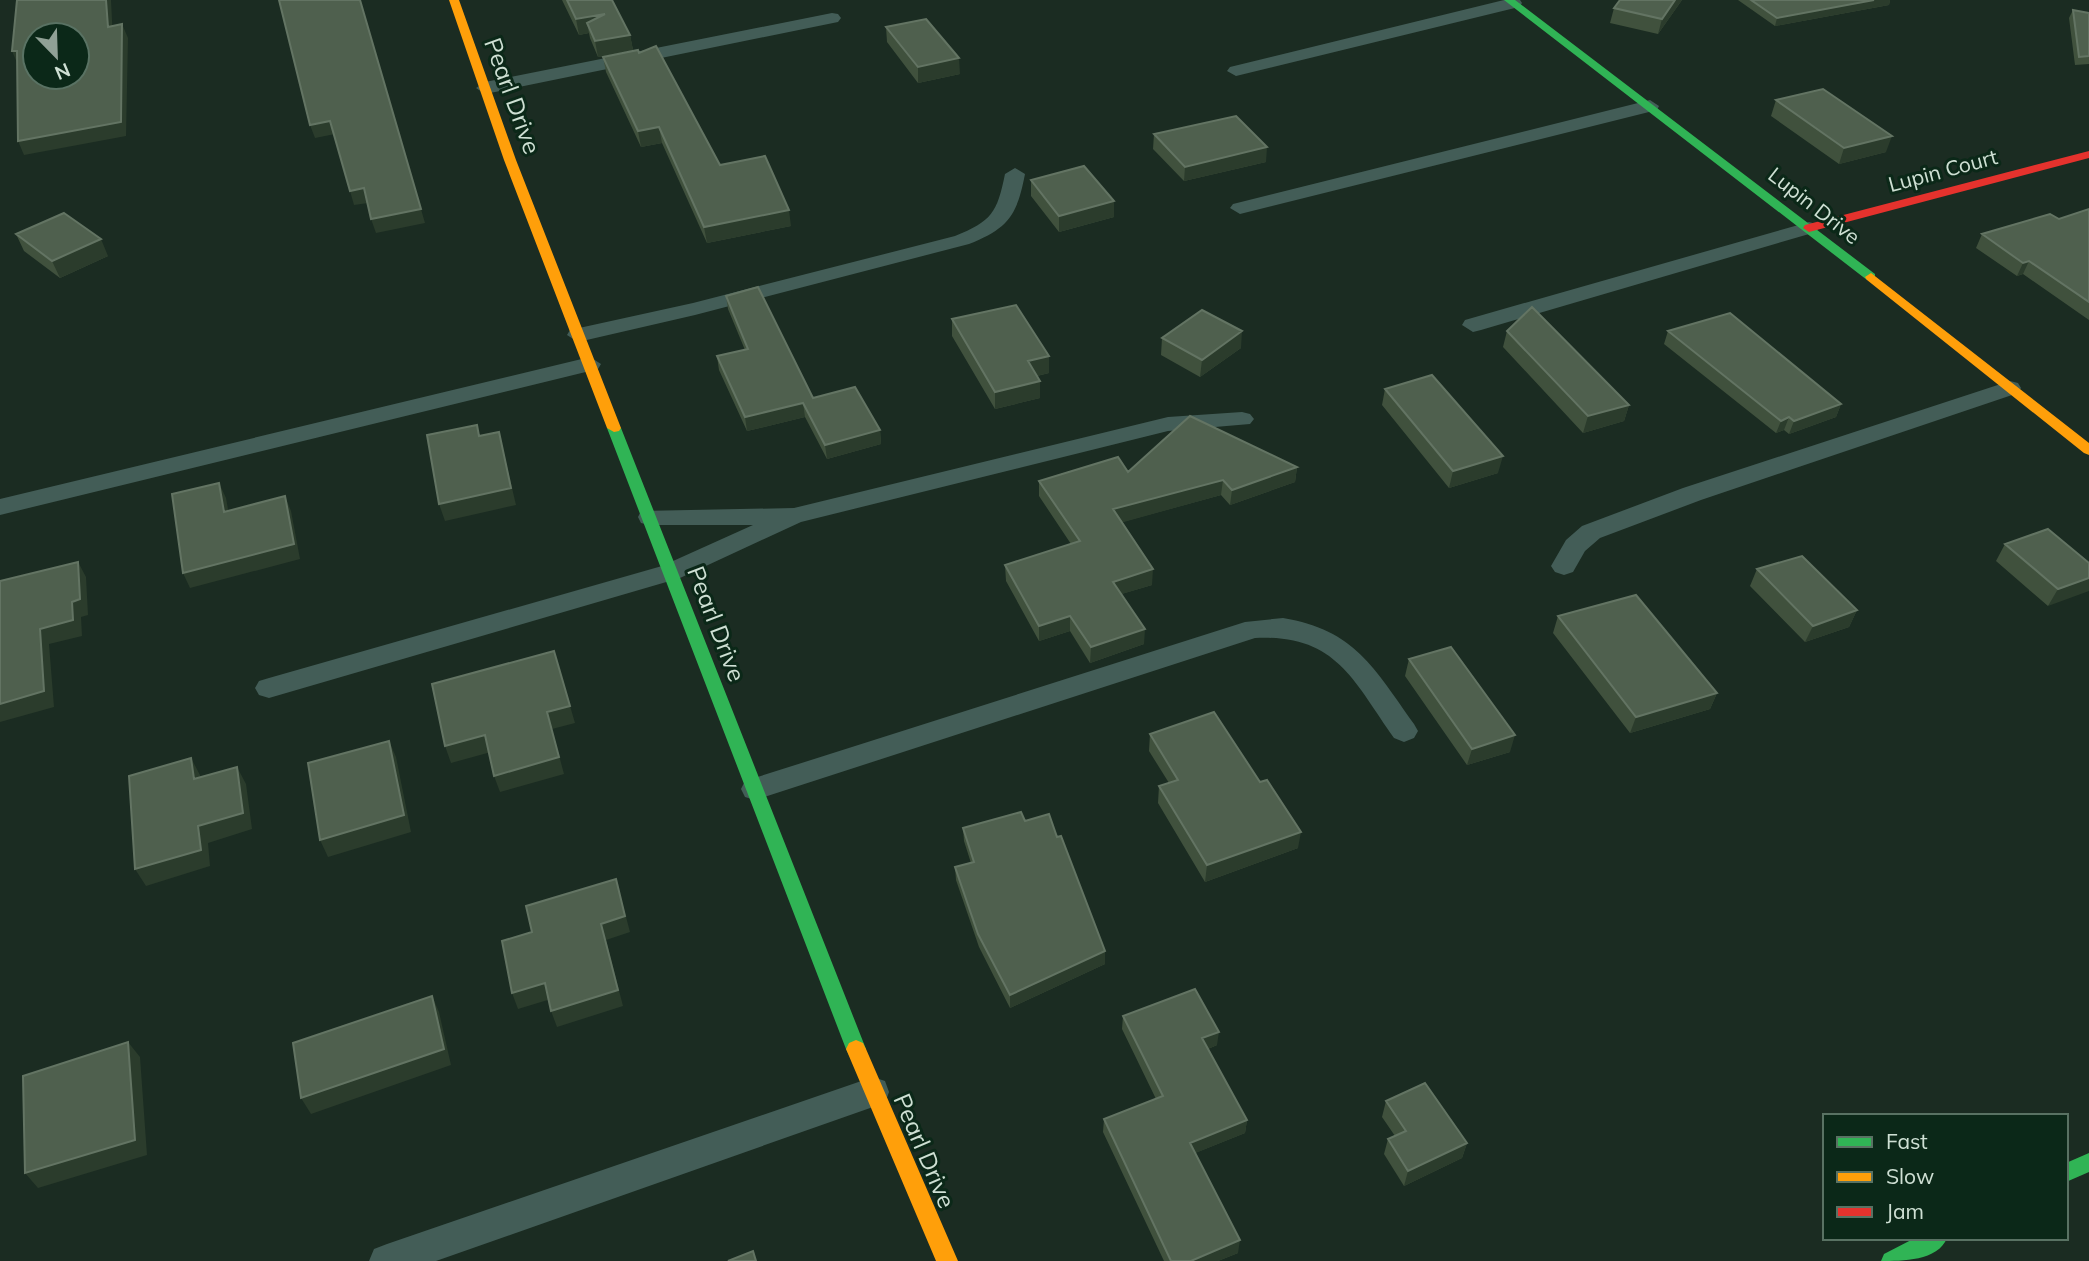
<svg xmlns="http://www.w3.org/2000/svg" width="2089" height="1261" font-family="Mulish,sans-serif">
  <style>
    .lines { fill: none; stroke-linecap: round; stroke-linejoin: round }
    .lane { fill: #435d57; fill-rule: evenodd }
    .fast { fill: #30b455; fill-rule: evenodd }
    .slow { fill: #ff9f0a; fill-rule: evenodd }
    .jam { fill: #e5322d; fill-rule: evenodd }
    .wall { fill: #40513d }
    .shaded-wall { fill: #2b3c2c }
    .building { fill: #4f604e; stroke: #637463; stroke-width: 2; fill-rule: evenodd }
    .labels { text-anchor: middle; stroke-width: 6; stroke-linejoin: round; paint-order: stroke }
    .far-street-label { font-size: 21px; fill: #cfe0d4; stroke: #0b2818 }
    .street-label { font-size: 24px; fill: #cfe0d4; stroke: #0b2818 }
  </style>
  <rect width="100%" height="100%" fill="#1b2c22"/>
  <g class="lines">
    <path class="lane" d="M 1504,0 L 1520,0 L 1522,3 L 1519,7 L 1236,76 L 1227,71 L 1230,67 Z
      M 832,13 L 838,14 L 841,18 L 838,22 L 485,94 L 476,88 L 485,82 Z
      M 1650,100 L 1659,106 L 1657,110 L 1240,214 L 1230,208 L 1233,204 Z
      M 1015,168 L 1025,174 C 1017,215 1009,228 969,244 L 695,315 L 578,342 L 567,335 L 570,330 L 693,303 L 955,236 C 992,221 997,213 1005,174 Z
      M 1809,222 L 1816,224 L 1819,228 L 1816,232 L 1481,330 L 1473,332 L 1462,325 L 1465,320 Z
      M 590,357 L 601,364 L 598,369 L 0,515 L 0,499 Z
      M 2010,381 L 2018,383 L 2021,388 L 2018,393 L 1701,500 L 1600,538 L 1585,551 L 1573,572 L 1564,575 L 1555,572 L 1551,566 L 1566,540 L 1582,526 L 1683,488 Z
      M 1242,412 L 1250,414 L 1254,419 L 1250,424 L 1168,431 L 801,522 L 680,578 L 269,698 L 259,695 L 255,688 L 259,681 L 269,678 L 662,566 L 753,525 L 650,525 L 641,523 L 638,517 L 641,511 L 794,508 L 1168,417 Z
      M 1283,618 C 1355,630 1374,668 1414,724 L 1418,731 L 1414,738 L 1404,742 L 1394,738 C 1353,680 1336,634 1255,638 L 755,800 L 745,797 L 741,789 L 745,781 L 1245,622 Z
      M 873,1077 L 885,1081 L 889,1092 L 885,1103 L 873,1107 L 436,1261 L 369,1261 L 374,1249 L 387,1244 Z"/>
    <path class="fast" d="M 1504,0 L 1515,0 L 1875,274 L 1875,280 L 1867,280 Z
      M 614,424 L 621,428 L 866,1049 L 863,1055 L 856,1058 L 849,1055 L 846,1049 L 607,428 Z
      M 2089,1153 L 2089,1172 L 2066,1182 L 2066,1163 Z
      M 1915,1238 L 1947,1238 C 1938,1261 1902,1261 1881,1261 L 1884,1254 Z"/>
    <path class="slow" d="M 449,0 L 459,0 L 516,160 L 621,428 L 619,431 L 614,432 L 607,428 L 504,160 Z
      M 1871,273 L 2089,443 L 2089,455 L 2084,453 L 1867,280 L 1865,277 Z
      M 856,1040 L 863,1043 L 866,1049 L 958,1261 L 936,1261 L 846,1049 L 849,1043 Z"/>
    <path class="jam" d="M 2089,151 L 2089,158 L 1809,232 L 1803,228 L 1805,225 Z"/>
  </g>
  <path class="wall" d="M 562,0 L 612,0 L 630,35 L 633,50 L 598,57 L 590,38 L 589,33 L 579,35 Z
    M 1682,0 L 1658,34 L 1610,23 L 1614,8 Z
    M 1738,0 L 1890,0 L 1889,5 L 1775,26 Z
    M 2073,10 L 2089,13 L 2089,64 L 2075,65 L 2069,18 Z
    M 886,27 L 960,74 L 918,83 L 887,42 Z
    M 603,57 L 720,165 L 791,226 L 707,243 L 662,143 L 641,147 L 606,72 Z
    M 1776,100 L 1886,152 L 1839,164 L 1771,116 Z
    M 1154,134 L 1266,162 L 1184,181 L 1153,149 Z
    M 1031,180 L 1114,201 L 1114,217 L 1059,232 L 1031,196 Z
    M 2089,209 L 2089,320 L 2023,274 L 2017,276 L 1976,248 L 1982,234 L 2059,219 Z
    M 16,234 L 108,256 L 60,278 L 24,251 Z
    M 726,296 L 813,398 L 880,430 L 881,444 L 827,459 L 805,417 L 747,431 L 719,370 L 717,356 L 745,350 L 728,309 Z
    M 952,319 L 1049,373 L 1037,376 L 1040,381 L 1040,398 L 995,409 L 952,336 Z
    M 1507,331 L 1629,405 L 1624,421 L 1583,433 L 1503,347 Z
    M 1668,331 L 1841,404 L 1836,417 L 1789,434 L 1784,430 L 1776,433 L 1664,344 Z
    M 1162,338 L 1241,348 L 1200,377 L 1161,355 Z
    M 1385,389 L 1498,473 L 1449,488 L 1382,405 Z
    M 1297,467 L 1295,482 L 1230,505 L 1221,495 L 1122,522 L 1152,585 L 1121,594 L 1144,644 L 1090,663 L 1070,631 L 1039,641 L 1006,581 L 1005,565 L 1071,544 L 1039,496 L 1039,481 L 1128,472 Z
    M 2005,544 L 2089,563 L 2048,606 L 1996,561 Z
    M 1757,569 L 1857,610 L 1849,627 L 1805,642 L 1750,586 Z
    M 1558,616 L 1717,693 L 1710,709 L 1630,733 L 1553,633 Z
    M 1409,659 L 1510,752 L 1467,765 L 1405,676 Z
    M 1150,734 L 1298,848 L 1205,882 L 1158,803 L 1159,786 L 1169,783 L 1149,751 Z
    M 1025,821 L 1057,837 L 1105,964 L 1010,1008 L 979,947 L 956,880 L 955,867 L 971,863 L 964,841 L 963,828 Z
    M 1123,1016 L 1217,1045 L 1208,1049 L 1247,1120 L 1245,1133 L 1195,1153 L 1238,1253 L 1218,1261 L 1164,1261 L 1103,1132 L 1104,1119 L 1156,1099 L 1122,1029 Z
    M 1386,1101 L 1467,1143 L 1462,1158 L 1404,1186 L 1384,1154 L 1388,1139 L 1395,1136 L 1382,1117 Z"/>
  <path class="shaded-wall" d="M 106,0 L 111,0 L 113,40 L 108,27 Z
    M 360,0 L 425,223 L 376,233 L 371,219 Z
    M 1675,0 L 1682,0 L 1658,34 L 1662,19 Z
    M 1874,0 L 1890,0 L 1889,5 L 1775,26 L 1777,18 Z
    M 605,14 L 587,23 L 589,33 L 579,35 L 576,19 Z
    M 122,24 L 128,38 L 126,136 L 24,155 L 18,141 Z
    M 630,35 L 633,50 L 598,57 L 595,41 Z
    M 12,51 L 17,51 L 18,65 Z
    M 959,58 L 960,74 L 918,83 L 918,67 Z
    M 330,121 L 335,134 L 315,138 L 310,125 Z
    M 659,127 L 662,143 L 641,147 L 638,131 Z
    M 1892,136 L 1886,152 L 1839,164 L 1844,148 Z
    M 1267,147 L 1266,162 L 1184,181 L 1185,167 Z
    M 364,188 L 368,203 L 354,205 L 350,191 Z
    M 1114,201 L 1114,217 L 1059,232 L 1059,216 Z
    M 789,210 L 791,226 L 707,243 L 704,227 Z
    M 101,239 L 108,256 L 60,278 L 52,261 Z
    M 2029,261 L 2023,274 L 2017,276 L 2023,263 Z
    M 1242,331 L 1241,348 L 1200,377 L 1202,360 Z
    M 1049,356 L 1049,373 L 1028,378 L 1028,361 Z
    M 1040,381 L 1040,398 L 995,409 L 995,392 Z
    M 803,403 L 805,417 L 747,431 L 745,417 Z
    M 1841,404 L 1836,417 L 1789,434 L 1794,421 Z
    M 1629,405 L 1624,421 L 1583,433 L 1588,416 Z
    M 1789,417 L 1784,430 L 1776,433 L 1781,421 Z
    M 880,430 L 881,444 L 827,459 L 825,445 Z
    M 499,432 L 516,505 L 445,521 L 439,504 Z
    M 1503,456 L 1498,473 L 1449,488 L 1453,471 Z
    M 1297,467 L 1295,482 L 1230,505 L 1232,490 Z
    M 1223,480 L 1221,495 L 1113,525 L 1113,509 Z
    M 219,483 L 226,498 L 231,526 L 224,512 Z
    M 285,496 L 291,511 L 300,559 L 190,588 L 183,573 Z
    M 78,562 L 86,577 L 88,615 L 81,617 L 82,636 L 49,644 L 54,707 L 0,722 L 0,704 L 40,629 L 72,602 Z
    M 1153,569 L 1152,585 L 1112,597 L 1113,582 Z
    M 2089,578 L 2089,591 L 2048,606 L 2058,589 Z
    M 1857,610 L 1849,627 L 1805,642 L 1813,626 Z
    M 1070,616 L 1070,631 L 1039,641 L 1039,626 Z
    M 1145,629 L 1144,644 L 1090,663 L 1091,647 Z
    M 554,651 L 575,723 L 552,729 L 564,774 L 500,792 L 494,776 L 547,712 Z
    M 1717,693 L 1710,709 L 1630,733 L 1636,717 Z
    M 485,735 L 491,752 L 451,763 L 445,746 Z
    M 1515,735 L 1510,752 L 1467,765 L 1472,749 Z
    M 389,741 L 396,757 L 411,832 L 328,857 L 320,840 Z
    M 191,758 L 200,775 L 203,795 L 194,779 Z
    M 237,767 L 246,784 L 252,829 L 208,843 L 210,866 L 146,886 L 135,869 L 198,826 Z
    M 1301,832 L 1298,848 L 1205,882 L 1207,865 Z
    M 616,879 L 630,932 L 606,940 L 623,1006 L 557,1027 L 551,1011 L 601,924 Z
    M 1105,951 L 1105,964 L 1010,1008 L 1010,995 Z
    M 545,983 L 551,999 L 518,1009 L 512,993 Z
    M 432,996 L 439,1012 L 451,1065 L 311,1114 L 301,1098 Z
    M 1219,1032 L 1217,1045 L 1201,1052 L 1202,1038 Z
    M 128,1042 L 140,1057 L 147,1155 L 38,1188 L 25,1173 Z
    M 1247,1120 L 1245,1133 L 1188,1156 L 1190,1143 Z
    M 1467,1143 L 1462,1158 L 1404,1186 L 1408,1171 Z
    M 1240,1240 L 1238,1253 L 1218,1261 L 1191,1261 Z"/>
  <path class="building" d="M 17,0 L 106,0 L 108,27 L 122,24 L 121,122 L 18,141 L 17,51 L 12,51 ZM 35,35 L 77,35 L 77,77 L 35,77 Z
    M 279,0 L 360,0 L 421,209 L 371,219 L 364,188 L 350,191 L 330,121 L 310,125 Z
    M 567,0 L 612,0 L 630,35 L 595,41 L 587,23 L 605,14 L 576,19 Z
    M 1620,0 L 1675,0 L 1662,19 L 1614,8 Z
    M 1751,0 L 1874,0 L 1777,18 Z
    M 2073,10 L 2089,13 L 2089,56 L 2079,57 Z
    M 926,19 L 959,58 L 918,67 L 886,27 Z
    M 656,46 L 720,165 L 765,156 L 789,210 L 704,227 L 659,127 L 638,131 L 603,57 L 638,50 L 639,53 Z
    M 1823,89 L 1892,136 L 1844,148 L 1776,100 Z
    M 1236,116 L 1267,147 L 1185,167 L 1154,134 Z
    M 1084,166 L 1114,201 L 1059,216 L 1031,180 Z
    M 2089,209 L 2089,302 L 2029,261 L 2023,263 L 1982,234 L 2050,214 L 2059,219 Z
    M 64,213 L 101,239 L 52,261 L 16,234 Z
    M 758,287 L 813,398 L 855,387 L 880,430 L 825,445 L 803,403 L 745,417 L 717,356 L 748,349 L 726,296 Z
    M 1016,305 L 1049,356 L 1028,361 L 1040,381 L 995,392 L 952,319 Z
    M 1532,307 L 1629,405 L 1588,416 L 1507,331 Z
    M 1202,310 L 1242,331 L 1202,360 L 1162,338 Z
    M 1730,313 L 1841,404 L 1794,421 L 1789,417 L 1781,421 L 1668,331 Z
    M 1432,375 L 1503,456 L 1453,471 L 1385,389 Z
    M 1190,416 L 1297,467 L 1232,490 L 1223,480 L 1113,509 L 1153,569 L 1113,582 L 1145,629 L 1091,647 L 1070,616 L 1039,626 L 1005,565 L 1080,541 L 1039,481 L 1118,457 L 1128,472 Z
    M 477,425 L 479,436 L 499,432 L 511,488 L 439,504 L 427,435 Z
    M 219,483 L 224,512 L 285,496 L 294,544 L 183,573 L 172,494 Z
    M 2048,529 L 2089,563 L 2089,578 L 2058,589 L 2005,544 Z
    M 1802,556 L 1857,610 L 1813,626 L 1757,569 Z
    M 78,562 L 80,599 L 72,602 L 73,620 L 40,629 L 44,691 L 0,704 L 0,581 Z
    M 1636,595 L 1717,693 L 1636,717 L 1558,616 Z
    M 1451,647 L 1515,735 L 1472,749 L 1409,659 Z
    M 554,651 L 570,706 L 547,712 L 559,757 L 494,776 L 485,735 L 445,746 L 432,684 Z
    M 1214,712 L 1260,782 L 1267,780 L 1301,832 L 1207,865 L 1159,786 L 1178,780 L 1150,734 Z
    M 389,741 L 404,815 L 320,840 L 308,763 Z
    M 191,758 L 194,779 L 237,767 L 243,813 L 198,826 L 201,850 L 135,869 L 129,776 Z
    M 1021,812 L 1025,821 L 1049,814 L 1057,837 L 1061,836 L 1105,951 L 1010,995 L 978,934 L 955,867 L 974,862 L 963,828 Z
    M 616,879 L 625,916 L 601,924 L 618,990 L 551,1011 L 545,983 L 512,993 L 502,941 L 532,932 L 526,906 Z
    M 1195,989 L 1219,1032 L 1202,1038 L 1247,1120 L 1190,1143 L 1240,1240 L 1191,1261 L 1171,1261 L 1104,1119 L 1163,1096 L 1123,1016 Z
    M 432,996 L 444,1049 L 301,1098 L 293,1043 Z
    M 128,1042 L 135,1140 L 25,1173 L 23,1076 Z
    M 1425,1083 L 1467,1143 L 1408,1171 L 1388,1139 L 1406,1131 L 1386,1101 Z
    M 753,1251 L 756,1261 L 728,1261 Z"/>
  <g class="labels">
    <g class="far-street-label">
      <text transform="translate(1943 171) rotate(-15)" y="7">Lupin Court</text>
      <text transform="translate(1814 206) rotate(38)" y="7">Lupin Drive</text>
    </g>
    <g class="street-label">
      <text transform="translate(512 96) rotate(70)" y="8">Pearl Drive</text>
      <text transform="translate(716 624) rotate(69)" y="8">Pearl Drive</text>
      <text transform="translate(924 1151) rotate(67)" y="8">Pearl Drive</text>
    </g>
  </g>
  <rect x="1823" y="1114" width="245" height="126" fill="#0b2818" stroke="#597263" stroke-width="2"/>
  <rect x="1837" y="1137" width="35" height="10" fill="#30b455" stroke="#597263" stroke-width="2"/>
  <text x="1886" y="1149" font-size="21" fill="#cfe0d4">Fast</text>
  <rect x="1837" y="1172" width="35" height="10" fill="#ff9f0a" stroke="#597263" stroke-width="2"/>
  <text x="1886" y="1184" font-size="21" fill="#cfe0d4">Slow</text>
  <rect x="1837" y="1207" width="35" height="10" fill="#e5322d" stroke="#597263" stroke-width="2"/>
  <text x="1886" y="1219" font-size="21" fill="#cfe0d4">Jam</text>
  <g transform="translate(56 56) rotate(157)"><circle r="33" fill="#0b2818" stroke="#597263" stroke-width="2"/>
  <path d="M0-5L12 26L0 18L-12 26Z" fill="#90a196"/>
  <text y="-10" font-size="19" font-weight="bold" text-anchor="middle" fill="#cfe0d4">N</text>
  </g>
</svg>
